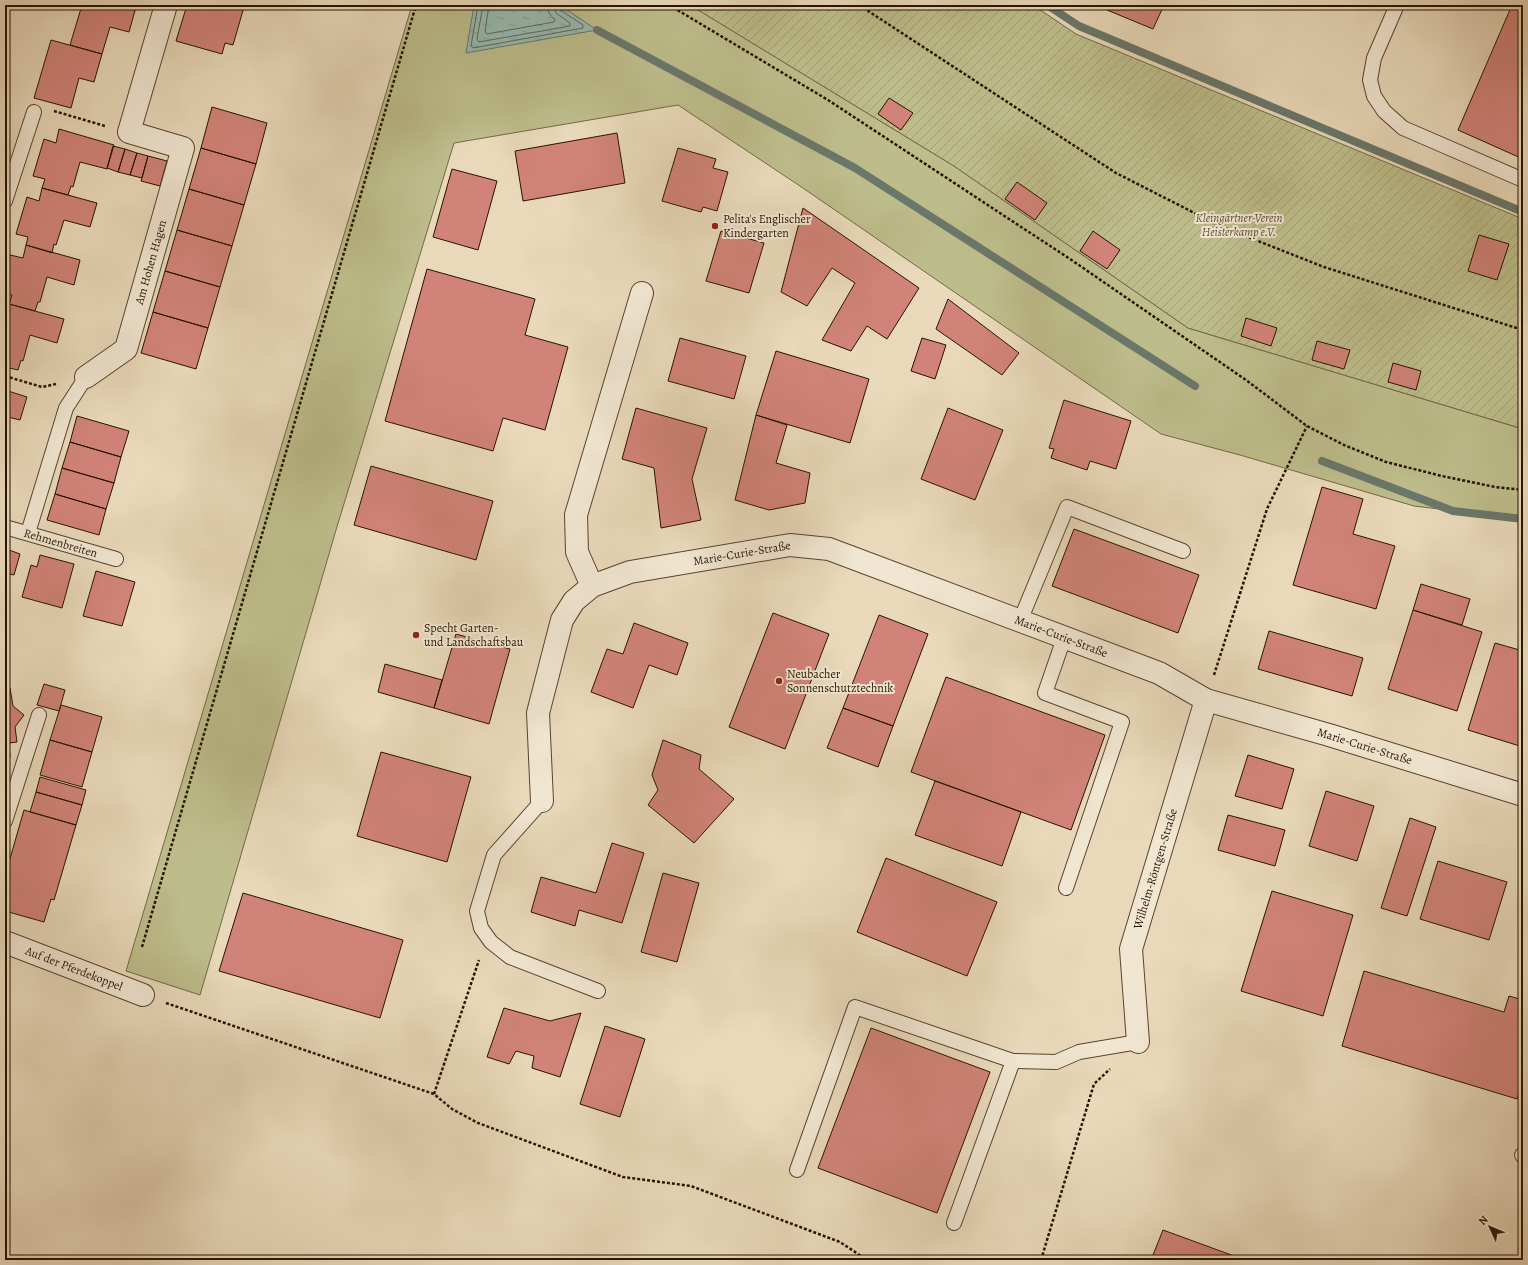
<svg xmlns="http://www.w3.org/2000/svg" width="1528" height="1265" font-family="Alegreya,serif">
  <style>
    .grass { fill: #bdbd8b; stroke: #726846 }
    .garden { fill: url(#garden-furrows); stroke: #726846 }
    .water { fill: url(#water-ripples); stroke: #6a776a }
    .lines { fill: none; stroke-linecap: round; stroke-linejoin: round }
    .shore { stroke: #5f6658; stroke-width: 1 }
    .stream { stroke: #6a776a; stroke-width: 8 }
    .building { fill: #d18379; stroke: #271300 }
    .service-casing { stroke: #58442e; stroke-width: 16 }
    .minor-casing { stroke: #58442e; stroke-width: 24 }
    .path { stroke: #271300; stroke-width: 2.5; stroke-dasharray: 3 2; stroke-linecap: butt }
    .service { stroke: #f1e6d2; stroke-width: 14 }
    .minor { stroke: #f1e6d2; stroke-width: 22 }
    .poi-dot { fill: #8f2418; stroke: #f1e6d2; stroke-width: 1.5 }
    .labels { text-anchor: middle; stroke-width: 4; stroke-linejoin: round; paint-order: stroke }
    .park-label { font-size: 12px; font-style: italic; fill: #5c4e31; stroke: #f1e6d2 }
    .poi-label { font-size: 12px; fill: #271300; stroke: #f1e6d2; text-anchor: start }
    .street-label { font-size: 12px; fill: #271300; stroke: #f1e6d2 }
  </style>
  <defs>
    <pattern id="garden-furrows" width="10" height="10" patternUnits="userSpaceOnUse"><rect width="10" height="10" fill="#bdbd8b"/><path d="M-1 1l2-2M0 10L10 0M9 11l2-2" fill="none" stroke="#a2a276"/></pattern>
    <pattern id="water-ripples" width="26" height="14" patternUnits="userSpaceOnUse"><rect width="26" height="14" fill="#97bab1"/><path d="M2 4q2-2 4 0t4 0M15 11q2-2 4 0t4 0" fill="none" stroke="#829f96"/></pattern>
  </defs>
  <rect width="100%" height="100%" fill="#e9d9ba"/>
  <filter id="stains"><feTurbulence type="fractalNoise" baseFrequency=".005" numOctaves="4"/><feColorMatrix values="0 0 0 0 .2 0 0 0 0 .09 0 0 0 0 .02 0 0 0 .5 -.17"/></filter>
  <radialGradient id="worn" r=".72"><stop offset=".6" stop-color="#630" stop-opacity="0"/><stop offset="1" stop-color="#630" stop-opacity=".3"/></radialGradient>
  <path class="grass" d="M 412,5 L 690,5 L 954,166 L 1188,328 L 1523,429 L 1523,519 L 1414,506 L 1240,455 L 1161,434 L 800,186 L 678,105 L 454,143 L 336,530 L 200,995 L 126,971 Z"/>
  <path class="garden" d="M 690,5 L 1033,5 L 1076,34 L 1523,219 L 1523,429 L 1188,328 L 954,166 Z"/>
  <path class="water" d="M 474,5 L 560,5 L 597,30 L 466,53 Z"/>
  <g class="lines">
    <path class="shore" d="M 478,5 L 471,46 L 473,48 L 583,28 L 583,25 L 560,10 L 558,5
      M 483,5 L 477,39 L 479,42 L 570,26 L 570,23 L 556,13 L 553,5
      M 489,5 L 485,32 L 487,34 L 554,22 L 555,20 L 549,13 L 547,5"/>
    <path class="stream" d="M 1047,5 L 1079,26 L 1523,212
      M 597,30 L 855,168 L 1195,386
      M 1322,461 L 1453,511 L 1523,519"/>
  </g>
  <path class="building" d="M 82,5 L 128,5 L 136,7 L 129,32 L 110,27 L 102,54 L 70,45 Z
    M 187,5 L 239,5 L 244,7 L 233,45 L 225,43 L 222,54 L 176,41 Z
    M 1109,5 L 1164,5 L 1153,29 L 1107,10 Z
    M 1512,5 L 1523,5 L 1523,159 L 1458,130 Z
    M 51,40 L 102,54 L 94,82 L 79,78 L 71,108 L 34,98 Z
    M 889,98 L 913,113 L 901,130 L 878,114 Z
    M 212,107 L 267,123 L 256,164 L 201,148 Z
    M 59,129 L 114,145 L 107,169 L 80,162 L 73,187 L 71,186 L 68,195 L 42,188 L 45,179 L 33,176 L 44,139 L 56,143 Z
    M 617,133 L 625,183 L 523,201 L 515,151 Z
    M 113,146 L 125,149 L 118,172 L 107,168 Z
    M 201,148 L 256,164 L 244,205 L 189,189 Z
    M 678,148 L 716,159 L 713,168 L 728,172 L 717,211 L 703,207 L 701,212 L 662,201 Z
    M 125,149 L 137,153 L 130,175 L 118,172 Z
    M 137,153 L 148,156 L 142,178 L 130,175 Z
    M 148,156 L 167,161 L 160,186 L 141,181 Z
    M 452,169 L 497,181 L 478,250 L 433,237 Z
    M 1017,182 L 1047,203 L 1035,220 L 1005,199 Z
    M 42,188 L 97,203 L 90,227 L 64,220 L 56,245 L 54,244 L 52,253 L 26,245 L 28,237 L 16,234 L 27,197 L 39,201 Z
    M 189,189 L 244,205 L 232,246 L 177,230 Z
    M 803,208 L 919,288 L 887,339 L 867,326 L 851,351 L 822,340 L 855,283 L 832,268 L 807,306 L 781,292 Z
    M 177,230 L 232,246 L 220,287 L 165,271 Z
    M 721,231 L 764,243 L 749,293 L 706,281 Z
    M 1093,231 L 1120,250 L 1107,269 L 1080,251 Z
    M 1479,235 L 1509,244 L 1497,280 L 1468,271 Z
    M 26,245 L 80,260 L 74,285 L 47,277 L 40,302 L 38,302 L 35,311 L 9,304 L 12,295 L 5,293 L 5,274 L 10,255 L 23,258 Z
    M 427,269 L 535,299 L 525,335 L 568,347 L 545,430 L 503,418 L 493,451 L 385,421 Z
    M 165,271 L 220,287 L 208,328 L 153,312 Z
    M 948,299 L 1019,353 L 1002,375 L 936,329 Z
    M 9,304 L 64,319 L 57,343 L 30,335 L 23,361 L 21,360 L 18,370 L 5,367 L 5,317 Z
    M 153,312 L 208,328 L 196,369 L 141,353 Z
    M 1246,318 L 1277,328 L 1271,346 L 1241,336 Z
    M 680,338 L 746,356 L 734,399 L 668,381 Z
    M 922,338 L 946,345 L 935,379 L 911,371 Z
    M 1317,341 L 1350,350 L 1344,369 L 1312,360 Z
    M 776,351 L 869,379 L 850,443 L 756,415 Z
    M 1393,363 L 1421,371 L 1416,390 L 1388,382 Z
    M 5,390 L 27,397 L 20,420 L 8,417 L 5,427 Z
    M 1064,400 L 1131,421 L 1116,469 L 1090,461 L 1087,470 L 1051,458 L 1054,449 L 1049,448 Z
    M 636,408 L 707,428 L 692,479 L 701,520 L 661,528 L 654,468 L 622,459 Z
    M 948,408 L 1003,430 L 975,500 L 921,479 Z
    M 756,415 L 787,425 L 776,463 L 810,473 L 805,503 L 769,510 L 735,500 Z
    M 77,416 L 129,431 L 121,457 L 70,442 Z
    M 70,442 L 121,457 L 114,483 L 62,468 Z
    M 5,453 L 10,455 L 5,473 Z
    M 371,466 L 493,501 L 476,560 L 354,525 Z
    M 62,468 L 114,483 L 106,509 L 55,494 Z
    M 1322,487 L 1363,499 L 1353,534 L 1395,546 L 1376,609 L 1293,585 Z
    M 55,494 L 106,509 L 99,535 L 47,520 Z
    M 1074,529 L 1199,575 L 1178,633 L 1052,586 Z
    M 9,550 L 20,554 L 14,575 L 5,573 L 5,562 Z
    M 40,555 L 74,564 L 62,608 L 22,597 L 31,565 L 37,567 Z
    M 96,571 L 135,582 L 122,626 L 83,616 Z
    M 1421,584 L 1470,599 L 1462,625 L 1413,610 Z
    M 1413,610 L 1482,632 L 1457,711 L 1388,689 Z
    M 773,613 L 829,634 L 785,749 L 729,727 Z
    M 879,615 L 928,634 L 893,726 L 843,708 Z
    M 634,623 L 688,643 L 677,675 L 649,665 L 633,708 L 591,692 L 607,649 L 623,654 Z
    M 1269,631 L 1363,658 L 1352,696 L 1258,669 Z
    M 456,634 L 510,649 L 489,724 L 434,708 Z
    M 1495,643 L 1523,651 L 1523,747 L 1468,730 Z
    M 385,664 L 442,680 L 434,708 L 378,692 Z
    M 946,677 L 1105,735 L 1071,830 L 911,772 Z
    M 44,684 L 65,690 L 59,711 L 37,705 Z
    M 10,688 L 13,706 L 24,715 L 15,727 L 17,742 L 9,743 L 10,757 L 5,757 L 5,689 Z
    M 61,705 L 102,717 L 92,752 L 50,740 Z
    M 843,708 L 893,726 L 878,767 L 827,748 Z
    M 50,740 L 92,752 L 82,787 L 40,775 Z
    M 663,740 L 701,755 L 699,769 L 734,799 L 694,843 L 648,805 L 658,790 L 652,775 Z
    M 381,752 L 471,777 L 447,862 L 357,836 Z
    M 1248,755 L 1294,769 L 1282,809 L 1235,796 Z
    M 40,777 L 86,790 L 82,805 L 36,792 Z
    M 935,781 L 1021,812 L 1002,866 L 915,835 Z
    M 1326,791 L 1374,806 L 1357,861 L 1309,846 Z
    M 36,792 L 82,805 L 76,825 L 30,812 Z
    M 24,810 L 76,825 L 54,900 L 51,899 L 44,922 L 5,911 L 5,894 L 7,886 L 5,885 L 5,876 Z
    M 1228,815 L 1285,830 L 1275,866 L 1218,850 Z
    M 1410,818 L 1436,827 L 1407,916 L 1381,908 Z
    M 612,843 L 644,853 L 622,923 L 579,910 L 575,926 L 531,912 L 541,877 L 596,893 Z
    M 886,858 L 997,902 L 967,976 L 857,932 Z
    M 1438,861 L 1507,882 L 1489,940 L 1420,919 Z
    M 663,873 L 699,883 L 677,962 L 641,952 Z
    M 1272,891 L 1353,915 L 1323,1016 L 1241,991 Z
    M 243,893 L 403,940 L 380,1018 L 219,971 Z
    M 1364,971 L 1504,1012 L 1509,996 L 1523,1000 L 1523,1078 L 1517,1099 L 1342,1046 Z
    M 504,1008 L 550,1021 L 581,1013 L 560,1077 L 532,1068 L 534,1056 L 516,1051 L 509,1064 L 487,1057 Z
    M 605,1026 L 645,1039 L 620,1117 L 580,1104 Z
    M 871,1028 L 990,1072 L 937,1213 L 818,1168 Z
    M 1163,1230 L 1245,1260 L 1151,1260 Z"/>
  <g class="lines">
    <defs>
      <g id="service">
        <path d="M 1397,5 L 1374,58 L 1370,80 L 1374,96 L 1384,111 L 1403,128 L 1523,180"/>
        <path d="M 5,201 L 34,112"/>
        <path id="s1" d="M 5,527 L 116,559"/>
        <path d="M 28,533 L 66,408 L 86,377"/>
        <path d="M 1020,621 L 1067,507 L 1183,551"/>
        <path d="M 1064,638 L 1045,693 L 1122,722 L 1066,888"/>
        <path d="M 542,801 L 494,855 L 477,911 L 481,928 L 491,942 L 510,957 L 598,991"/>
        <path d="M 5,821 L 39,715"/>
        <path d="M 1522,1155 L 1523,1156"/>
        <path d="M 797,1170 L 855,1007 L 1013,1061 L 1056,1062 L 1079,1052 L 1138,1042"/>
        <path d="M 954,1223 L 1013,1061"/>
      </g>
      <g id="minor">
        <path id="s2" d="M 86,377 L 126,349 L 183,148 L 129,132 L 166,5"/>
        <path d="M 592,586 L 577,552 L 576,515 L 642,293"/>
        <path id="s3" d="M 542,801 L 538,713 L 562,620 L 574,601 L 592,586 L 630,572 L 790,545 L 829,549 L 1159,673 L 1206,700 L 1329,735 L 1523,795"/>
        <path id="s4" d="M 5,942 L 143,995"/>
        <path id="s5" d="M 1138,1042 L 1131,949 L 1206,700"/>
      </g>
    </defs>
    <use href="#service" class="service-casing"/>
    <use href="#minor" class="minor-casing"/>
    <path class="path" d="M 669,5 L 828,100 L 1073,261 L 1246,380 L 1307,426 L 1344,445 L 1386,462 L 1442,476 L 1495,487 L 1523,490
      M 859,5 L 1116,173 L 1220,226 L 1324,267 L 1523,330
      M 54,111 L 105,126
      M 5,376 L 42,387 L 56,384
      M 1214,675 L 1267,509 L 1307,426
      M 142,947 L 416,5
      M 166,1003 L 434,1094 L 452,1109 L 478,1123 L 623,1177 L 691,1186 L 840,1242 L 867,1260
      M 434,1094 L 479,960
      M 1041,1260 L 1094,1084 L 1110,1069"/>
    <use href="#service" class="service"/>
    <use href="#minor" class="minor"/>
  </g>
  <g class="poi-dot">
    <circle cx="715" cy="226" r="4"/>
    <circle cx="416" cy="635" r="4"/>
    <circle cx="779" cy="681" r="4"/>
  </g>
  <g class="labels">
    <g class="park-label">
      <text x="1239" y="222">Kleingärtner-Verein<tspan x="1239" dy="14">Heisterkamp e.V.</tspan></text>
    </g>
    <g class="poi-label">
      <text x="723" y="223">Pelita's Englischer<tspan x="723" dy="14">Kindergarten</tspan></text>
      <text x="424" y="632">Specht Garten-<tspan x="424" dy="14">und Landschaftsbau</tspan></text>
      <text x="787" y="678">Neubacher<tspan x="787" dy="14">Sonnenschutztechnik</tspan></text>
    </g>
    <g class="street-label">
      <text dy="4" stroke="none"><textPath href="#s2" startOffset="139">Am Hohen Hagen</textPath></text>
      <text dy="4" stroke="none"><textPath href="#s1" startOffset="58">Rehmenbreiten</textPath></text>
      <text dy="4" stroke="none"><textPath href="#s3" startOffset="384">Marie-Curie-Straße</textPath></text>
      <text dy="4" stroke="none"><textPath href="#s3" startOffset="720">Marie-Curie-Straße</textPath></text>
      <text dy="4" stroke="none"><textPath href="#s3" startOffset="1044">Marie-Curie-Straße</textPath></text>
      <text dy="4" stroke="none"><textPath href="#s5" startOffset="177">Wilhelm-Röntgen-Straße</textPath></text>
      <text dy="4" stroke="none"><textPath href="#s4" startOffset="74">Auf der Pferdekoppel</textPath></text>
    </g>
  </g>
  <rect width="1528" height="1265" fill="none" stroke="#e9d9ba" stroke-width="20"/>
  <rect x="6" y="6" width="1516" height="1253" fill="none" stroke="#271300" stroke-width="2"/>
  <rect x="10" y="10" width="1508" height="1245" fill="none" stroke="#271300"/>
  <g transform="translate(1490 1227) rotate(314)" stroke="#f1e6d2" stroke-width="3" paint-order="stroke">
  <path d="M0-3L7 15L0 10L-7 15Z" fill="#271300"/>
  <text y="-6" font-size="11" font-weight="bold" text-anchor="middle" fill="#271300">N</text>
  </g>
  <rect width="100%" height="100%" filter="url(#stains)"/>
  <rect width="100%" height="100%" fill="url(#worn)"/>
</svg>
